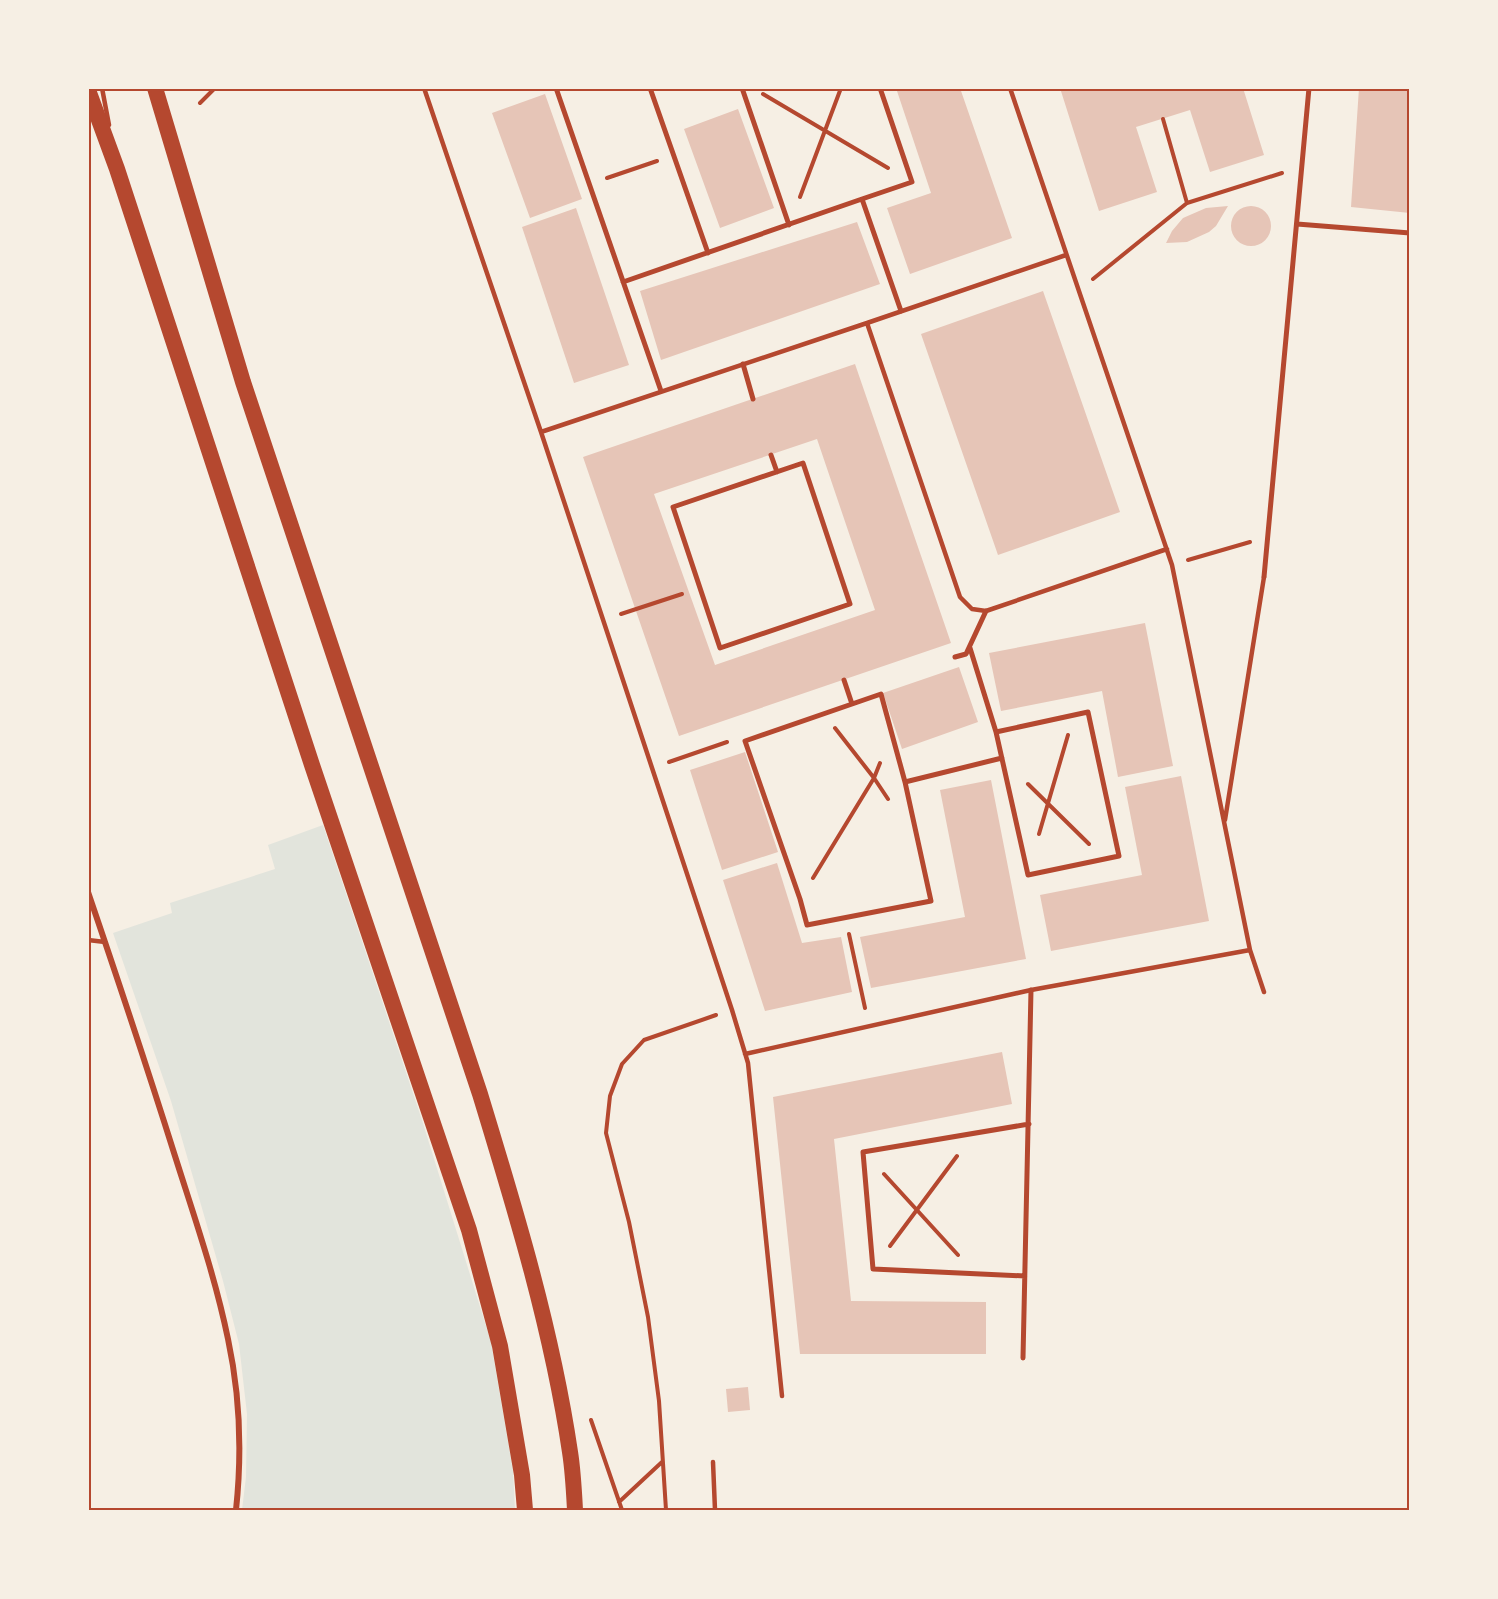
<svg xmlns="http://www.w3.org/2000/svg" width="1498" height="1599" font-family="'IBM Plex Sans',sans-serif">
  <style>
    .green { fill: #e2e4dc }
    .building { fill: #e6c5b7; fill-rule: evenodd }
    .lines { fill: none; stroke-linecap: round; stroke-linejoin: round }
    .path { stroke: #b5482f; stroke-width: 4 }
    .service { stroke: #b5482f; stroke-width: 4.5 }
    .pedestrian { stroke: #b5482f; stroke-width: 5 }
    .minor { stroke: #b5482f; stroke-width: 6 }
    .trunk { stroke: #b5482f; stroke-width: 16 }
    .neatline { fill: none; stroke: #b5482f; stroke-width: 2 }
  </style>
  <rect width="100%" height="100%" fill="#f6efe4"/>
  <path class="green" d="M 323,825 L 421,1117 L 491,1342 L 513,1471 L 515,1510 L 242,1510 L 246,1477 L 247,1414 L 239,1344 L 223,1281 L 171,1101 L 113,933 L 172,913 L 170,903 L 275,869 L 268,845 Z"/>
  <path class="building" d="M 896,88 L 960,88 L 1012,238 L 910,274 L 887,208 L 931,193 Z
    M 1060,88 L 1243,88 L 1264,155 L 1210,172 L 1190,110 L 1136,127 L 1157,192 L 1099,211 Z
    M 1359,88 L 1410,88 L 1410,213 L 1351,207 Z
    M 545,94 L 582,199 L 530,218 L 492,113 Z
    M 738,109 L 774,208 L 720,228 L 684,129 Z
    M 1228,206 L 1216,226 L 1209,232 L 1187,242 L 1166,243 L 1172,231 L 1183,218 L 1206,208 Z
    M1231 226a20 20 0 1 1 40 0a20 20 0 1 1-40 0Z
    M 576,208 L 629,365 L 574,383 L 522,227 Z
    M 857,222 L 880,284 L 661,360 L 640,291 Z
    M 1043,291 L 1120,512 L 998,555 L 921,334 Z
    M 855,364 L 951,643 L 679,736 L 583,457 ZM 817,439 L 875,610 L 715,665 L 654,494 Z
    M 1145,623 L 1173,766 L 1118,777 L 1102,691 L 1001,711 L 989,653 Z
    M 959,667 L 978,722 L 902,749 L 883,693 Z
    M 745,752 L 778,852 L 722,870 L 690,770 Z
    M 1181,776 L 1209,921 L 1051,951 L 1040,895 L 1142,875 L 1125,787 Z
    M 991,780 L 1026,959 L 871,988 L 860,937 L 965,917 L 940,790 Z
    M 777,863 L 802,943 L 841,937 L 852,992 L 765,1011 L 723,880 Z
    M 1002,1052 L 1012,1104 L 834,1139 L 851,1301 L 986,1302 L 986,1354 L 800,1354 L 773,1097 Z
    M 748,1387 L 750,1410 L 728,1412 L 726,1389 Z"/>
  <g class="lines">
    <path class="path" d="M 763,94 L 888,168
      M 200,103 L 215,88
      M 1163,119 L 1187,203
      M 607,178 L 657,161
      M 800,197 L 841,88
      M 1093,279 L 1187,203 L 1282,173
      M 1188,560 L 1250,542
      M 621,614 L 682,594
      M 835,728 L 874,778 L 888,799
      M 669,762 L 727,742
      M 1028,784 L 1089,844
      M 1039,834 L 1068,735
      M 813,878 L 874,778 L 880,763
      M 849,934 L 865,1008
      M 884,1174 L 958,1255
      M 890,1246 L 957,1156
      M 591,1420 L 622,1510
      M 619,1502 L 662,1462
      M 666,1510 L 659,1401 L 648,1317 L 629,1222 L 606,1133 L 610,1096 L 622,1064 L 644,1040 L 716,1015"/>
    <path class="service" d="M 102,88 L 109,125
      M 424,88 L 541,432 L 732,1010 L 748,1063 L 782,1396
      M 1010,88 L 1172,565 L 1250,950 L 1264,992
      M 867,323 L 960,597 L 972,609 L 986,611 L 1167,549
      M 541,432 L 867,323 L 1066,255
      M 1225,820 L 1264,577
      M 88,940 L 105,942
      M 745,1054 L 1031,990 L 1250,950
      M 713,1462 L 715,1510"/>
    <path class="pedestrian" d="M 556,88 L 661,391
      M 650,88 L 708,253
      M 742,88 L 789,225
      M 880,88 L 912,182 L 862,199 L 901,311
      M 1297,224 L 1410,233
      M 623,282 L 862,199
      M 743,364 L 753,399
      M 771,455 L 777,472
      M 803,463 L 850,604 L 720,648 L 673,507 Z
      M 1264,577 L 1309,88
      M 970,648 L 996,732 L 1028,875 L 1119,856 L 1088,712 L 996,732
      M 955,657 L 966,654 L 986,611
      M 844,680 L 852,704
      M 881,694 L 905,782 L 931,901 L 807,925 L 800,899 L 745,741 Z
      M 905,782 L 1002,758
      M 1025,1276 L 873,1269 L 863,1152 L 1029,1124
      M 1023,1358 L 1031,990"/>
    <path class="minor" d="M 88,892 C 118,980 147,1067 175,1156 C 194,1216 215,1276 228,1339 C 240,1395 242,1454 236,1510"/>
    <path class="trunk" d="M 155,88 L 243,382 L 480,1094 C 516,1212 552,1330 570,1452 C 573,1471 574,1491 575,1510
      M 88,90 L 117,169 L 312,765 L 469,1230 L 500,1346 L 522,1475 L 525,1510"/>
  </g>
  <rect width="1498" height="1599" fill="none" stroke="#f6efe4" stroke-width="180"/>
  <rect x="90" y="90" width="1318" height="1419" class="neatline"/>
</svg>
